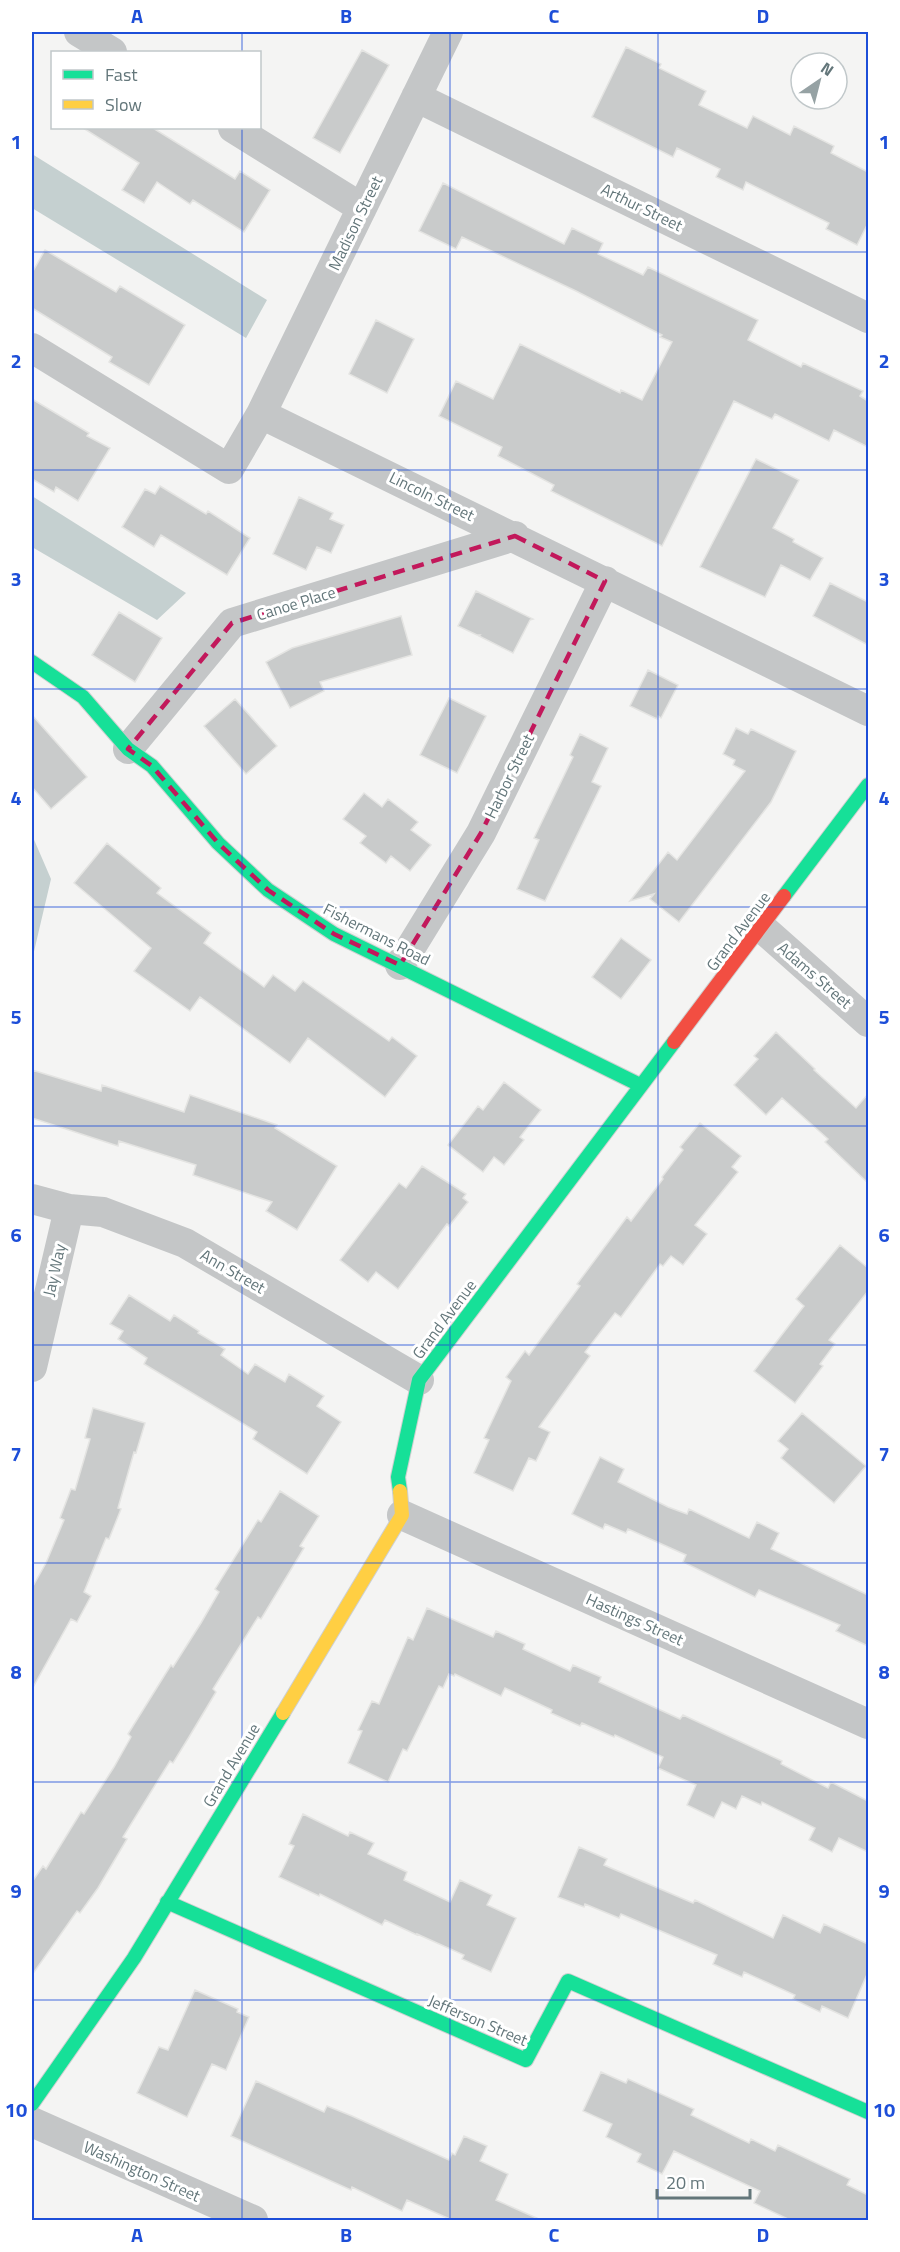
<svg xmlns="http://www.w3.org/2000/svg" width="900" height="2252" font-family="'Titillium Web',sans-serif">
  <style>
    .water { fill: #c5d0d0 }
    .building { fill: #c9cbcb; stroke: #e4e4e2; stroke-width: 1.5 }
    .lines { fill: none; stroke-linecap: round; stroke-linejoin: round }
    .fast-casing { stroke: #ced0d0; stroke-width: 16 }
    .slow-casing { stroke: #ced0d0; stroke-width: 16 }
    .jam-casing { stroke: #ced0d0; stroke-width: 16 }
    .street { stroke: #c4c6c7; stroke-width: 30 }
    .fast { stroke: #16e098; stroke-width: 14 }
    .slow { stroke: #ffcf43; stroke-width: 14 }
    .jam { stroke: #f24e42; stroke-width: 14 }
    .marked { fill: none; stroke: #c2185b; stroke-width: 4.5; stroke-dasharray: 12 8; stroke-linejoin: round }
    .grid { fill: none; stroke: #1d4ed8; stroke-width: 1.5; stroke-opacity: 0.55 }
    .labels { text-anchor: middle; stroke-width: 6; stroke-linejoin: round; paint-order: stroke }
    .street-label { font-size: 16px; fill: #63767a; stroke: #fff }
    .neatline { fill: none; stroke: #1d4ed8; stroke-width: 2 }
    .grid-label { font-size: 20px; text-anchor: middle; font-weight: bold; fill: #1d4ed8 }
  </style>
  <rect width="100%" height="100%" fill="#f4f4f3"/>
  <path class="water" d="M 32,154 L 267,300 L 246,338 L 32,208 Z
    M 32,496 L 186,593 L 157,620 L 32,547 Z
    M 32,835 L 51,879 L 32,960 Z"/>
  <path class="building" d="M 626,47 L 661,64 L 659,68 L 706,91 L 699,105 L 747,128 L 753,116 L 790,135 L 794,126 L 834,146 L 831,153 L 868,172 L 868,223 L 857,245 L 826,229 L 829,223 L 746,182 L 743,190 L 716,177 L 720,169 L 677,148 L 673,157 L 592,117 Z
    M 362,50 L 389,65 L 340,153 L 313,138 Z
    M 83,128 L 153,128 L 235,179 L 240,171 L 270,190 L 244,232 L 193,200 L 190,204 L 157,182 L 144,203 L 122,190 L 139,163 Z
    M 443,183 L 564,244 L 572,228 L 603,243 L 598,254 L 643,275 L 648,267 L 758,320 L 748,340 L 801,367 L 803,363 L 863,391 L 860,396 L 868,401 L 868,447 L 834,430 L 829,441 L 775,414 L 772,419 L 734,401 L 662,546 L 551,491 L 554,485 L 498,456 L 502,447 L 439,416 L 456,381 L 493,399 L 520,344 L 620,393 L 621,390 L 642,400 L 672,342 L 660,337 L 662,335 L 576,291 L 462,237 L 456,249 L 419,231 Z
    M 45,250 L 116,292 L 120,286 L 185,325 L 149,385 L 109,362 L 112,357 L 32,308 L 32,273 Z
    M 376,320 L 414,339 L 387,393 L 349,374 Z
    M 32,399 L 89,433 L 87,436 L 110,448 L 78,501 L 56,487 L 54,492 L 32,479 Z
    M 756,459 L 799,480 L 773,528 L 794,539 L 793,542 L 823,558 L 810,580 L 781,565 L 765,597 L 700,567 Z
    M 160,486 L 206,514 L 208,511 L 250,538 L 227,575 L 161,535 L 154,547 L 122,527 L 145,489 L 155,494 Z
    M 299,497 L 333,513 L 330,519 L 344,525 L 331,553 L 317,547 L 306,570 L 273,554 Z
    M 830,583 L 868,602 L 868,645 L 813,616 Z
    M 476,591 L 533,619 L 530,620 L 513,653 L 479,636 L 480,635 L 477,635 L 458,626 Z
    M 119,612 L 162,638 L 135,682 L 92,655 Z
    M 401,616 L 412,655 L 320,682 L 324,691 L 290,708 L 266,662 L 292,648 Z
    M 648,670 L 678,685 L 661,718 L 658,716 L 657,719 L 630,706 Z
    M 449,698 L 486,716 L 457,773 L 420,755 Z
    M 235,699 L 277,746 L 246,774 L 204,726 Z
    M 32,715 L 87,777 L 51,809 L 32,787 Z
    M 736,728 L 748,734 L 751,729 L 796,751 L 771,802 L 679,922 L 650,899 L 654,894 L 630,901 L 668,852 L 677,860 L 745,771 L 733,765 L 735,760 L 723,754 Z
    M 580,734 L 608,748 L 592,782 L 601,786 L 545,901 L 517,889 L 539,840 L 534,838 L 573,757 L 570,755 Z
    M 364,793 L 382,807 L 388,799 L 418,822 L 411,830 L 431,845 L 410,871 L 391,856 L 386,863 L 360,843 L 366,836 L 343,819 Z
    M 107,843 L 161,888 L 157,893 L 211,933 L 204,943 L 264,987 L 273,975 L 295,991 L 303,981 L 389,1041 L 392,1037 L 417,1056 L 385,1097 L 308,1038 L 290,1063 L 200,997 L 190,1011 L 134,971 L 151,948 L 74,883 Z
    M 621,938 L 651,960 L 621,999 L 592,977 Z
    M 776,1032 L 815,1069 L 814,1070 L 856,1108 L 868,1094 L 868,1183 L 825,1142 L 828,1139 L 782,1098 L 766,1115 L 734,1085 L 758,1059 L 754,1056 Z
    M 32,1070 L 101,1091 L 102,1085 L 184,1112 L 190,1095 L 277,1125 L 275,1128 L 337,1166 L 297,1230 L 266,1211 L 272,1202 L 193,1175 L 196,1165 L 119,1141 L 118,1146 L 32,1118 Z
    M 504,1082 L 541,1110 L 520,1137 L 524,1140 L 504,1165 L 494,1157 L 483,1172 L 448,1145 L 478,1106 L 483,1110 Z
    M 700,1123 L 741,1156 L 732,1167 L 738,1172 L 695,1225 L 707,1234 L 683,1265 L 671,1256 L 663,1266 L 660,1264 L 621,1317 L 615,1313 L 585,1352 L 590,1356 L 539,1427 L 550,1432 L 536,1461 L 529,1458 L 513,1491 L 474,1473 L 489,1440 L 484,1438 L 511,1381 L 506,1377 L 525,1351 L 529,1355 L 580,1286 L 577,1284 L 627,1217 L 631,1221 L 663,1179 L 662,1177 L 683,1150 L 680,1147 Z
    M 422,1166 L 466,1194 L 463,1198 L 468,1202 L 449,1226 L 447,1224 L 398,1289 L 376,1272 L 368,1282 L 340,1260 L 399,1183 L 406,1188 Z
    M 840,1245 L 868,1268 L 868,1291 L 829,1340 L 835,1344 L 820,1364 L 823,1366 L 795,1403 L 754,1371 L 804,1306 L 796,1299 Z
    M 129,1295 L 170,1321 L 174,1315 L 199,1331 L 198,1333 L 225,1349 L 221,1355 L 248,1374 L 255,1364 L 285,1382 L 289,1374 L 324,1396 L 317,1406 L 341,1422 L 307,1474 L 253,1439 L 257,1432 L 144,1364 L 147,1358 L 118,1339 L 123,1331 L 110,1324 Z
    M 93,1408 L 145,1423 L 136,1453 L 134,1452 L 118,1508 L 121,1509 L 109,1539 L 106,1538 L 84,1592 L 91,1596 L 77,1622 L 71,1619 L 32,1689 L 32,1588 L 46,1563 L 64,1520 L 60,1518 L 71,1489 L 75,1490 L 90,1439 L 85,1438 Z
    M 802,1413 L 866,1466 L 834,1503 L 781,1458 L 788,1449 L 778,1441 Z
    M 600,1457 L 624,1469 L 618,1482 L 668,1507 L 687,1514 L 689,1509 L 749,1538 L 757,1522 L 779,1533 L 771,1549 L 868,1595 L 868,1646 L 836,1631 L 840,1625 L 759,1590 L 755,1597 L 683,1562 L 686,1555 L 628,1529 L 626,1533 L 605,1524 L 603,1529 L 572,1514 Z
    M 280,1491 L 319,1516 L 300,1546 L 304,1548 L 261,1619 L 258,1617 L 213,1689 L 216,1692 L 189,1737 L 173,1763 L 170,1761 L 123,1837 L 127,1839 L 98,1888 L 80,1913 L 77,1911 L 32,1975 L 32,1882 L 43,1866 L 46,1869 L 81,1812 L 84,1814 L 114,1767 L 131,1737 L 128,1734 L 171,1665 L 173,1667 L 201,1623 L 219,1592 L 215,1589 L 258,1520 L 261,1522 Z
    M 427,1608 L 493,1637 L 496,1631 L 525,1644 L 523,1649 L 570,1671 L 573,1665 L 601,1677 L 599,1682 L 680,1719 L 683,1715 L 782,1761 L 781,1764 L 828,1788 L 831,1782 L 868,1801 L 868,1852 L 839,1838 L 832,1852 L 809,1840 L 815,1828 L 762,1802 L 761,1805 L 742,1796 L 736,1809 L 722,1802 L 714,1818 L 687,1805 L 696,1785 L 658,1768 L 663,1757 L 615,1735 L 614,1737 L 582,1723 L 580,1726 L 551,1713 L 552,1710 L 505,1688 L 501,1696 L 455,1674 L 454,1676 L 449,1674 L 443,1688 L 439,1686 L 407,1751 L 403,1749 L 388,1782 L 348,1763 L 362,1731 L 358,1730 L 372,1701 L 379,1704 L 408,1637 L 413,1640 Z
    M 303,1814 L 348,1836 L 350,1832 L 374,1843 L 368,1854 L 407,1872 L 404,1880 L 450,1902 L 460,1880 L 492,1895 L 487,1905 L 516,1918 L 491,1972 L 462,1959 L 464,1955 L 417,1934 L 417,1935 L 385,1920 L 382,1925 L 320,1894 L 319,1896 L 279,1877 L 294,1846 L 289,1844 Z
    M 579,1847 L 607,1859 L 604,1865 L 693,1903 L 695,1900 L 773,1938 L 783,1915 L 820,1933 L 824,1924 L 868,1944 L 868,1972 L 848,2018 L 822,2006 L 820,2012 L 793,1999 L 795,1995 L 744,1972 L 742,1977 L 713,1964 L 717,1955 L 621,1914 L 619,1918 L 585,1904 L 584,1907 L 558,1897 Z
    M 195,1990 L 238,2009 L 237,2012 L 249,2017 L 226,2070 L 212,2064 L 187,2117 L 137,2093 L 159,2047 L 168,2050 Z
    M 601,2072 L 626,2083 L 628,2079 L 694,2109 L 691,2115 L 749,2143 L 751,2139 L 775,2151 L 778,2145 L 850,2179 L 847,2185 L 868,2195 L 868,2220 L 790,2220 L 754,2203 L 760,2191 L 674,2151 L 662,2174 L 637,2162 L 641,2154 L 606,2137 L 612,2124 L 583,2111 Z
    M 256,2081 L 324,2112 L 327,2106 L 352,2116 L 449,2160 L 452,2153 L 455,2155 L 464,2136 L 487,2146 L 480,2161 L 508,2174 L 496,2200 L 541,2220 L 452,2220 L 407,2200 L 402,2211 L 352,2187 L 351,2190 L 231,2136 Z"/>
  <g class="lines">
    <defs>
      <path id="fast" d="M 32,662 L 83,697 L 128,749 L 152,766 L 218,843 L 268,890 L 334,934 L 640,1085
        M 784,896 L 868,785
        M 400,1491 L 398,1477 L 419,1380 L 674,1042
        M 167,1902 L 526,2060 L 568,1981 L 868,2112
        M 32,2104 L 134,1958 L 283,1713"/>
      <path id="slow" d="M 283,1713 L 402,1515 L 400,1491"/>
      <path id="jam" d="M 674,1042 L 784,896"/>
    </defs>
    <use href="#fast" class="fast-casing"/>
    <use href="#slow" class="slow-casing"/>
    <use href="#jam" class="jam-casing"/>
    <path class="street" d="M 79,32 L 112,52
      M 416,97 L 868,318
      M 233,128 L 362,208
      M 32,348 L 229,469 L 261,414 L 448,32
      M 261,414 L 868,711
      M 128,749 L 232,623 L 515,536
      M 762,928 L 868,1022
      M 400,965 L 481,833 L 605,581
      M 32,1199 L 69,1209 L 103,1212 L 185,1243 L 419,1380
      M 32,1367 L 69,1209
      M 402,1515 L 868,1724
      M 32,2122 L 253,2220"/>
    <use href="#fast" class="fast"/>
    <use href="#slow" class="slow"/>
    <use href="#jam" class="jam"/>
  </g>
  <path class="marked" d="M 515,536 L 605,581 L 481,833 L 400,965 L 334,934 L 268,890 L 218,843 L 152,766 L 128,749 L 232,623 Z"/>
  <path class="grid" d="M 242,32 L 242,52M 450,32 L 450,2220M 658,32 L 658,2220M 242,128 L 242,2220M 32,252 L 868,252M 32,470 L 868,470M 32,689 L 868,689M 32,907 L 868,907M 32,1126 L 868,1126M 32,1345 L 868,1345M 32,1563 L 868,1563M 32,1782 L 868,1782M 32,2000 L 868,2000"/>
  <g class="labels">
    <g class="street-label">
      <text transform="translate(642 207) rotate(26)" y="6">Arthur Street</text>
      <text transform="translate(355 223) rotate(-64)" y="6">Madison Street</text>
      <text transform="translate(432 496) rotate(26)" y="6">Lincoln Street</text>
      <text transform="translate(296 603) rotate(-17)" y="6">Canoe Place</text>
      <text transform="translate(509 776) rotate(-64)" y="6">Harbor Street</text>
      <text transform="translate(738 931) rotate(-53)" y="6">Grand Avenue</text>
      <text transform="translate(377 934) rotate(27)" y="6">Fishermans Road</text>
      <text transform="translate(815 975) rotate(41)" y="6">Adams Street</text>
      <text transform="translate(54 1270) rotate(-77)" y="6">Jay Way</text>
      <text transform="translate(233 1271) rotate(30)" y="6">Ann Street</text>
      <text transform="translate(444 1319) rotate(-53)" y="6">Grand Avenue</text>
      <text transform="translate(635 1619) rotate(24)" y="6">Hastings Street</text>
      <text transform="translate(231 1765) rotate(-59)" y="6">Grand Avenue</text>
      <text transform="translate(478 2020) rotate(23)" y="6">Jefferson Street</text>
      <text transform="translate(142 2171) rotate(24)" y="6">Washington Street</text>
    </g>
  </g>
  <rect width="900" height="2252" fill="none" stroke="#ffffff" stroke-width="66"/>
  <rect x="51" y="51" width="210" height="78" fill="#ffffff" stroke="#c1c8ca" stroke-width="1.5"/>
  <rect x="63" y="70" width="30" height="9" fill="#16e098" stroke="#c1c8ca" stroke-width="1.5"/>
  <text x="105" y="81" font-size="18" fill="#63767a">Fast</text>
  <rect x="63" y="100" width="30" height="9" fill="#ffcf43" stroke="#c1c8ca" stroke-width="1.5"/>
  <text x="105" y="111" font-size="18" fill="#63767a">Slow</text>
  <g transform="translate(819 81) rotate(35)"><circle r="28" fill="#ffffff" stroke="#c1c8ca" stroke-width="1.5"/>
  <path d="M0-4.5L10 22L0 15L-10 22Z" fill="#96a2a4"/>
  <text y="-9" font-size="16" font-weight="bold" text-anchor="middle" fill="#63767a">N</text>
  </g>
  <path d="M657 2189v9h93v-9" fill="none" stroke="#63767a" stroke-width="3"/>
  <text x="666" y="2189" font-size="18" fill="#63767a" stroke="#ffffff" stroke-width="4.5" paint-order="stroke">20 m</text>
  <rect x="33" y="33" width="834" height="2186" class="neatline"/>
  <g class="grid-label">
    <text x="137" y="23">A</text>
    <text x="346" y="23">B</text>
    <text x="554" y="23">C</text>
    <text x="763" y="23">D</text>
    <text x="16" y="149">1</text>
    <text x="884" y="149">1</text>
    <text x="16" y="368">2</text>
    <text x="884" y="368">2</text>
    <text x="16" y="586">3</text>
    <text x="884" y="586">3</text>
    <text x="16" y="805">4</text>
    <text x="884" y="805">4</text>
    <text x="16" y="1024">5</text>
    <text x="884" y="1024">5</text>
    <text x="16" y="1242">6</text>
    <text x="884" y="1242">6</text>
    <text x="16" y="1461">7</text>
    <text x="884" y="1461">7</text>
    <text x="16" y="1679">8</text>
    <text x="884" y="1679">8</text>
    <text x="16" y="1898">9</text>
    <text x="884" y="1898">9</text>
    <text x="16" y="2117">10</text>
    <text x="884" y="2117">10</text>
    <text x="137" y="2242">A</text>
    <text x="346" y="2242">B</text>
    <text x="554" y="2242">C</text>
    <text x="763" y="2242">D</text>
  </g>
</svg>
